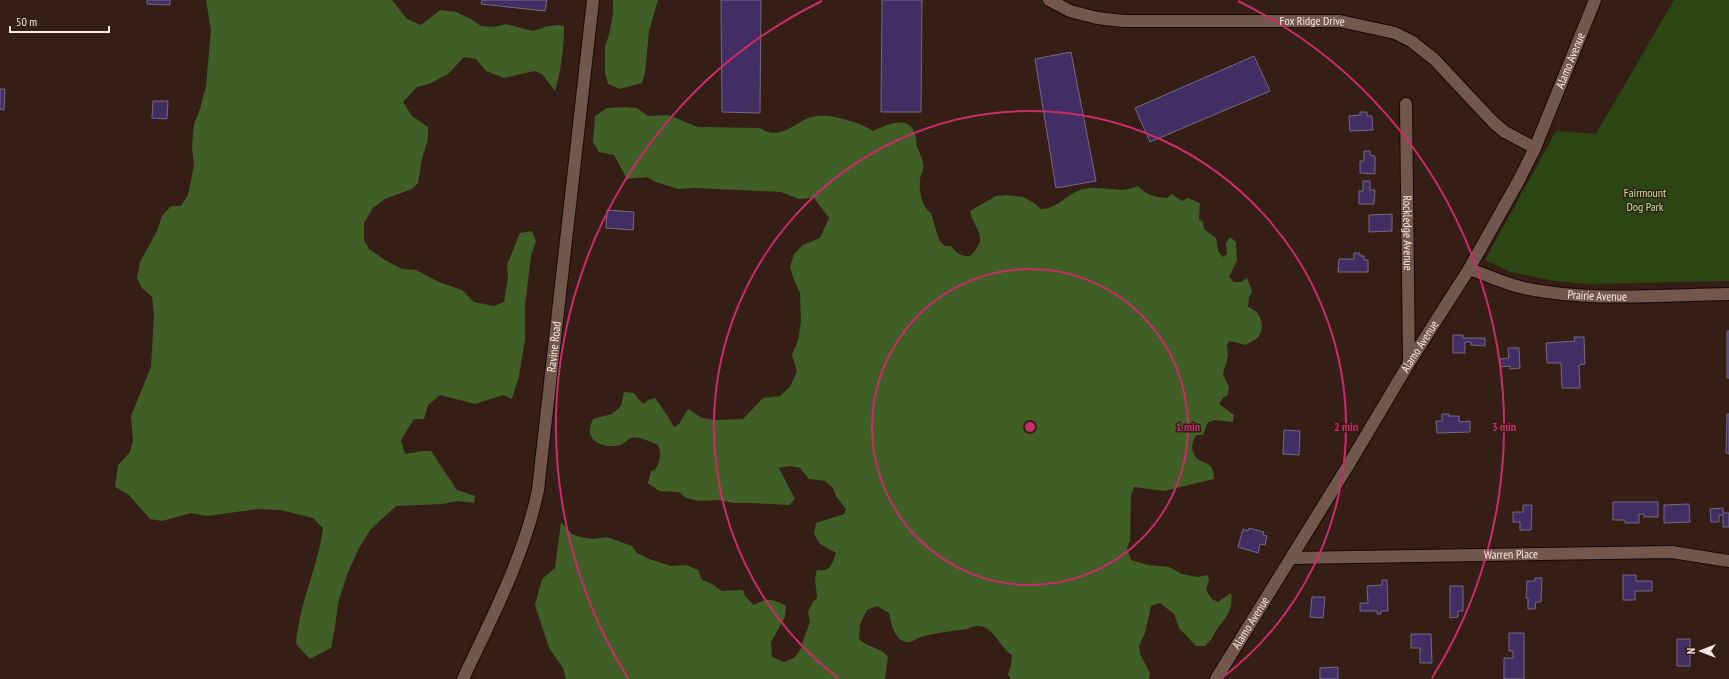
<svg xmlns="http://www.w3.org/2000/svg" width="1729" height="679" font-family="'PT Sans Narrow',sans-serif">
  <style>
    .green { fill: #2b4613 }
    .forest { fill: #405f26 }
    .building { fill: #432e64; stroke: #726a83 }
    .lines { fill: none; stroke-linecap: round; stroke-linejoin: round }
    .minor-casing { stroke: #1b0702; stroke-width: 14 }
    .minor { stroke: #71574c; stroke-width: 12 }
    .ring { fill: none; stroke: #c82d69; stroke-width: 2 }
    .labels { text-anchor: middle; stroke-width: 3; stroke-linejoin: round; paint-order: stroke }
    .street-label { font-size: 12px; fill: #faeae3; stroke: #341e15 }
    .park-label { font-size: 12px; fill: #b7e793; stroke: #341e15 }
    .centre { fill: #c82d69; stroke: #341e15; stroke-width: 2 }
    .ring-label { font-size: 12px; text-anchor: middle; font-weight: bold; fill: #c82d69; stroke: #341e15; stroke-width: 3; stroke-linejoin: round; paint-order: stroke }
  </style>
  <rect width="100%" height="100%" fill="#341e15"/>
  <path class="green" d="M 1674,0 L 1729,0 L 1729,281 L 1590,284 L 1554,281 L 1511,272 L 1485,260 L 1556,131 L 1596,134 Z"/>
  <path class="forest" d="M 206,0 L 392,0 L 407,19 L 421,25 L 440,10 L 456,12 L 471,19 L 481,26 L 494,27 L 506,24 L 533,31 L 548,26 L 559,25 L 564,26 C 564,48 561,70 555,91 L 542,74 L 535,71 L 504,78 L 486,71 L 476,59 L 464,57 L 448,74 L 429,84 L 417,87 L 403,102 L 412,116 L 428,127 L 428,139 L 422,159 L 418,183 L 412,189 L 385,199 L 373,208 L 364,223 L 364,240 L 369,249 L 385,260 L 402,269 L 416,270 L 439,282 L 462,290 L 474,302 L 494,306 L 504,302 L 508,278 L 507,265 L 520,233 L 532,231 L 536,241 L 531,256 L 525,306 L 525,340 L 519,376 L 512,399 L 503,395 L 475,404 L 440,395 L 428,405 L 424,419 L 414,419 L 401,440 L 405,454 L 422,451 L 431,451 L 457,490 L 475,496 L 474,503 L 458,501 L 442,504 L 396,506 L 370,530 L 358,550 L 347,575 L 338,603 L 335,627 L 331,648 L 310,659 L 296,644 C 299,604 318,567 323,528 L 313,518 L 280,510 L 258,509 L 207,516 L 191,513 L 162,521 L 150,519 L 128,494 L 115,487 L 118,465 L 130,452 L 133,441 L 131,416 L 151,367 L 154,315 L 152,297 L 142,288 L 137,278 L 140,262 L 157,231 L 162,216 L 171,206 L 181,206 L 188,195 L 194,166 L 192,147 L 194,124 L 200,109 L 206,86 L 211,30 Z
    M 613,0 L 658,0 L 649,31 L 645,73 L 642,83 L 620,89 L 608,84 L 605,73 L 605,46 L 609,35 L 613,14 Z
    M 624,107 L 637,108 L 648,116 L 668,115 L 698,127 L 760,128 C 784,143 796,118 817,116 C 831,114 862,123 873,131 C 886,125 909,114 915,134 C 917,138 916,143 917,147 C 920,154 925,162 923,170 C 923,173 920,176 920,179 C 919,190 921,207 931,213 L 939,240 L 945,246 L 951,246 C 957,253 961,257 970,256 C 990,236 975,232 970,211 L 996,196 L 1007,195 L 1023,197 L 1034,203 L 1041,209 C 1057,209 1066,195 1080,190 C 1099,184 1120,195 1138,186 C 1145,195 1155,197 1167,198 L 1172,194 L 1182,201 L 1188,198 L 1200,203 L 1199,219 L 1203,222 L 1204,229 L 1216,238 L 1218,251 L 1223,257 L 1227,254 L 1226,243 L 1230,237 L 1236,242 L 1237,260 L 1229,277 L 1234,282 L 1241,282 L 1247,278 L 1252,291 L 1249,297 L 1248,307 C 1260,311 1266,324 1259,336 C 1256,340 1250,342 1246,345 L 1230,341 L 1227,344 L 1228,356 L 1223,374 L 1229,387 L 1228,395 L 1223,398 L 1219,404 L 1234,415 L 1233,422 L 1215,420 L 1208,422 L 1203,435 L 1197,435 C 1190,443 1191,454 1199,460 C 1202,462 1206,463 1208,464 C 1213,468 1214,473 1214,479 L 1164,491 L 1134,487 L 1131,496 L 1130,541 L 1127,548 L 1131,560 L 1148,565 L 1169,567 L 1182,574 L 1198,577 L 1208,575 L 1209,580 L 1206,590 L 1212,599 L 1218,602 L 1231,593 C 1234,612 1225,617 1216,631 C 1213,637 1210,641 1205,646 L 1196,646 L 1179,628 L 1174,614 L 1160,603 L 1151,606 L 1145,633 L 1139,646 L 1140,654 L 1150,673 L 1149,679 L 1011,679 L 1008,675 L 1011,666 L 1012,655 C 1000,648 994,627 979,626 C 975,625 970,628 967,629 C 951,631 936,633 921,637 C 917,638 914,641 910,642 C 895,644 891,623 889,613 L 877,606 L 867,610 L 860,624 L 859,639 C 868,648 881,647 888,657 L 885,679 L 566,679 L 563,668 L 549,648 L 535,605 L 542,579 L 555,568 L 561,522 L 572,534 L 580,537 L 594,539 L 607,537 L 632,546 L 637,553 L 649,559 L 671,566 L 686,565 L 698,570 L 702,580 L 712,584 L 722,591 L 743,590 L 745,596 L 754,605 C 768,597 772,599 786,606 L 785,617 L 771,642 L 772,657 L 784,662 L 794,658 L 800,650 L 810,622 L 808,612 L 813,602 L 817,598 C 817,586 813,582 817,570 C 831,572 832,564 836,553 L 820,544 L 814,534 L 816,523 L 844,514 L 846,509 L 836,496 L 833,488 L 825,481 L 809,479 L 800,468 L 790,466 L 779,468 L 795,499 L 789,505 L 750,503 L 733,503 L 720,500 L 699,501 L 686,498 L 679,492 L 659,491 L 648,483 L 651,471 L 655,470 C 660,461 662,455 658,445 C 650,442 640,436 631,438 C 627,440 624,444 620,445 C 611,448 593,445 590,434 C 589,429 591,424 593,419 L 612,414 L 621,406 L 624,392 L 634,393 L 639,400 L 644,404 L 648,400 L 655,398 L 667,415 L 674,427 L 679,424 L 688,409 L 702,418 L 717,420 L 743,419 L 763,398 L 780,396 L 790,387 L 797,371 L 792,355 L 798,340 L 801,322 L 800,293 L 794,280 L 790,267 L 794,254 L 803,245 L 820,238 L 829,218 L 814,198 L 799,199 L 781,192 L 695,188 L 678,189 L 656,182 L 647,177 L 627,179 L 614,155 L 599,152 L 593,142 L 595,116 L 607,108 Z"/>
  <path class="building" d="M 147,0 L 170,0 L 170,5 L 147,4 Z
    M 482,0 L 547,0 L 545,11 L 481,4 Z
    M 721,0 L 761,0 L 760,113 L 722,112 Z
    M 882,0 L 922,0 L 921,112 L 881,112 Z
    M 1071,52 L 1096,181 L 1056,188 L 1035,59 Z
    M 1254,56 L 1270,91 L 1150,142 L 1135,108 Z
    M 0,89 L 5,89 L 4,110 L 0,109 Z
    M 153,101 L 168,101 L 167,119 L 152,118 Z
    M 1360,112 L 1367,112 L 1367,116 L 1372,116 L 1373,130 L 1350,131 L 1349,116 L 1360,115 Z
    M 1364,151 L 1370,151 L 1370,155 L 1375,156 L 1375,174 L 1360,173 L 1360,161 L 1364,161 Z
    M 1363,181 L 1370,181 L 1370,190 L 1375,190 L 1374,204 L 1359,204 L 1359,191 L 1363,191 Z
    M 607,210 L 634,212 L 633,230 L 606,228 Z
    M 1392,214 L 1392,231 L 1369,232 L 1369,215 Z
    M 1354,253 L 1360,253 L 1360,256 L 1364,256 L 1364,260 L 1368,260 L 1368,272 L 1338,272 L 1339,259 L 1354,259 Z
    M 1727,331 L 1729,331 L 1729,378 L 1727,378 Z
    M 1453,335 L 1463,335 L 1463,338 L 1485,338 L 1485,346 L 1471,345 L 1471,342 L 1465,342 L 1465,353 L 1453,353 Z
    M 1574,337 L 1584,337 L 1585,364 L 1579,365 L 1580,388 L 1562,388 L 1561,363 L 1547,363 L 1546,343 L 1575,341 Z
    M 1508,348 L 1519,348 L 1520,368 L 1510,369 L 1510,366 L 1500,367 L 1500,359 L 1509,358 Z
    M 1442,414 L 1449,414 L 1449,416 L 1459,416 L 1459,422 L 1470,421 L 1470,432 L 1437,433 L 1436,421 L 1442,421 Z
    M 1727,414 L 1729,414 L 1729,454 L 1726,453 Z
    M 1284,430 L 1300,431 L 1299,455 L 1283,454 Z
    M 1613,502 L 1658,502 L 1658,517 L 1644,517 L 1644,514 L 1639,514 L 1639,523 L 1625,523 L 1625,520 L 1613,520 Z
    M 1689,504 L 1690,522 L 1664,523 L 1664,505 Z
    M 1523,505 L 1532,505 L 1531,530 L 1520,530 L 1520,522 L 1513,522 L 1513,512 L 1523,512 Z
    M 1723,508 L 1723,513 L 1729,513 L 1729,527 L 1723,527 L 1723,515 L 1719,515 L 1719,522 L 1711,522 L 1710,509 Z
    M 1249,528 L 1264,532 L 1263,535 L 1267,536 L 1265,545 L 1260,544 L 1258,553 L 1238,547 L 1243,529 L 1248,531 Z
    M 1623,575 L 1636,575 L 1636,581 L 1652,581 L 1652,591 L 1635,591 L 1635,600 L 1623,600 Z
    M 1535,578 L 1542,578 L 1541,602 L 1536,602 L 1535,609 L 1528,609 L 1528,598 L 1526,598 L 1527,581 L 1535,581 Z
    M 1382,580 L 1387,580 L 1388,611 L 1381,611 L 1381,614 L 1377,614 L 1377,611 L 1360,611 L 1360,603 L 1368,603 L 1367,586 L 1382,585 Z
    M 1450,586 L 1463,586 L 1463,611 L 1458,611 L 1458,617 L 1450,618 Z
    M 1312,597 L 1325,597 L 1323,618 L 1310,617 Z
    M 1509,633 L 1524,633 L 1524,679 L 1504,679 L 1504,658 L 1513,658 L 1513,651 L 1509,651 Z
    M 1411,634 L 1431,634 L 1432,663 L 1420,663 L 1420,648 L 1411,648 Z
    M 1677,639 L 1690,639 L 1690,666 L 1677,666 Z
    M 1338,667 L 1338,679 L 1320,679 L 1320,668 Z"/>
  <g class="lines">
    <defs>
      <g id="minor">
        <path id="s1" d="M 1049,0 L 1070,11 L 1097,18 L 1123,21 L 1340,21 L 1395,33 L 1411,41 L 1434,59 L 1494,123 L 1505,132 L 1535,148"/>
        <path id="s2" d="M 1406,104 L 1409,363"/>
        <path id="s3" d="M 1469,269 C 1487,275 1506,284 1524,288 C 1591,302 1661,295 1729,294"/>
        <path id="s4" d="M 1292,558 L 1672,552 L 1729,561"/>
        <path id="s5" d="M 463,679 C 492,617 524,557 538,490 L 593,0"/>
        <path id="s6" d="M 1216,679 L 1349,464 L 1409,363 L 1469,269 L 1519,180 L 1535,148 L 1595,0"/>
      </g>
    </defs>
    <use href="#minor" class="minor-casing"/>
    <use href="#minor" class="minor"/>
  </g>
  <g class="ring">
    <circle cx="1030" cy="427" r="158"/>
    <path d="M838 678A316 316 0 1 1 1222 678"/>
    <path d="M628 678A474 474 0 0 1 822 1M1238 1A474 474 0 0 1 1432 678"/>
  </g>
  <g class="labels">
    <g class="street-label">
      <text dy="4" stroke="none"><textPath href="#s1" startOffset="267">Fox Ridge Drive</textPath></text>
      <text dy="4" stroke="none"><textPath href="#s6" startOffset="714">Alamo Avenue</textPath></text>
      <text dy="4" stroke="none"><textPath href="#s2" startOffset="129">Rockledge Avenue</textPath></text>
      <text dy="4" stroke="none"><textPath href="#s3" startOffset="132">Prairie Avenue</textPath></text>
      <text dy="4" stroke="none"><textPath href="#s5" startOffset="348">Ravine Road</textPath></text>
      <text dy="4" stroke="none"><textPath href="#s6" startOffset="390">Alamo Avenue</textPath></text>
      <text dy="4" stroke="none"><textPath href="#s4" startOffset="219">Warren Place</textPath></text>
      <text dy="4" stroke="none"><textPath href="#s6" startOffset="66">Alamo Avenue</textPath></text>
    </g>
    <g class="park-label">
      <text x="1645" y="197">Fairmount<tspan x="1645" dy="14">Dog Park</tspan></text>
    </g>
  </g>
  <circle cx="1030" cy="427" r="6" class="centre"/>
  <g class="ring-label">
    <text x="1188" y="431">1 min</text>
    <text x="1346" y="431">2 min</text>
    <text x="1504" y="431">3 min</text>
  </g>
  <g transform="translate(1701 651) rotate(270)" stroke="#341e15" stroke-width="3" paint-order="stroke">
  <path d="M0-3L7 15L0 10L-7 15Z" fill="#faeae3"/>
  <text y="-6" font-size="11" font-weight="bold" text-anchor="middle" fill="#faeae3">N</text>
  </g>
  <path d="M10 26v6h99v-6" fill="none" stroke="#faeae3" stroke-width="2"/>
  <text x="16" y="26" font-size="12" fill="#faeae3" stroke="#341e15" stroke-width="3" paint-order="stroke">50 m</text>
</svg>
